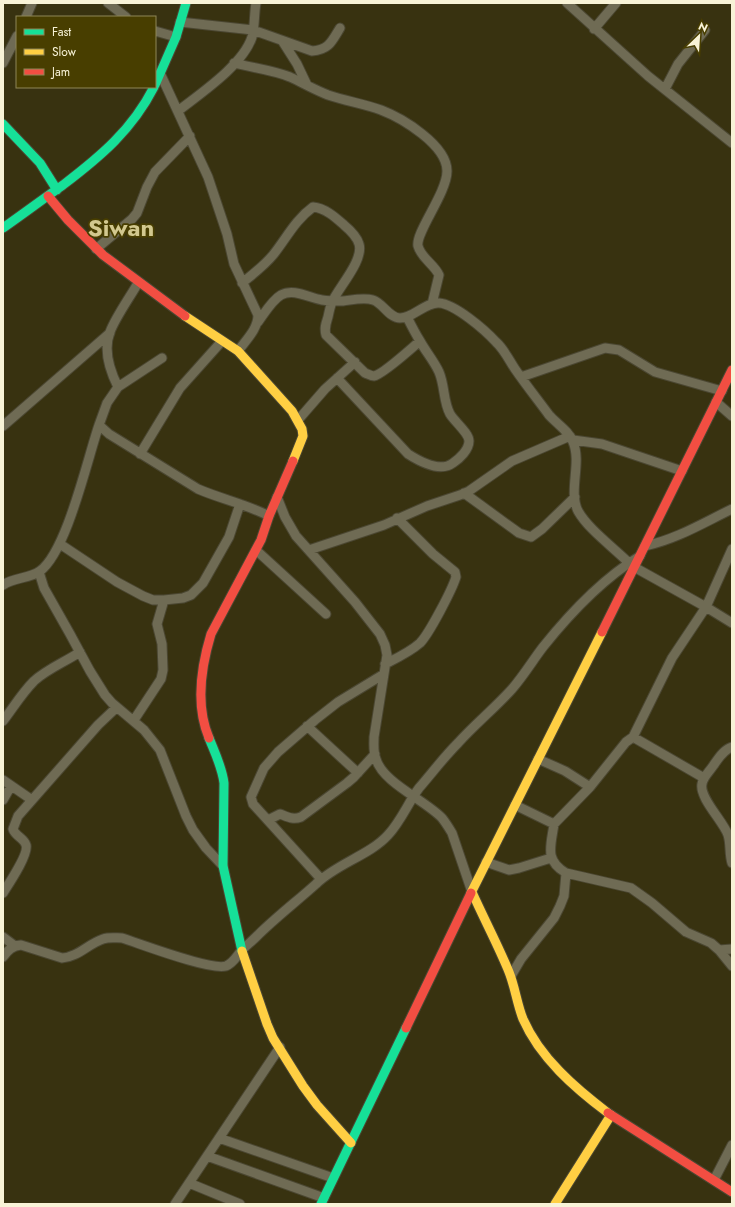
<svg xmlns="http://www.w3.org/2000/svg" width="735" height="1207" font-family="Jost,sans-serif">
  <style>
    .lines { fill: none; stroke-linecap: round; stroke-linejoin: round }
    .street-casing { stroke: #4b4732; stroke-width: 11 }
    .fast-casing { stroke: #4b4732; stroke-width: 11 }
    .slow-casing { stroke: #4b4732; stroke-width: 11 }
    .jam-casing { stroke: #4b4732; stroke-width: 11 }
    .street { stroke: #6f6b54; stroke-width: 9 }
    .fast { stroke: #16e098; stroke-width: 9 }
    .slow { stroke: #ffcf43; stroke-width: 9 }
    .jam { stroke: #f24e42; stroke-width: 9 }
    .labels { text-anchor: middle; stroke-width: 3.5; stroke-linejoin: round; paint-order: stroke }
    .town-label { font-size: 24px; font-weight: bold; fill: #d2c88f; stroke: #483e00 }
  </style>
  <rect width="100%" height="100%" fill="#383210"/>
  <g class="lines">
    <defs>
      <path id="street" d="M 108,3 L 126,17
        M 567,3 L 648,76 L 732,143
        M 26,17 L 32,3
        M 180,22 L 253,30 L 312,51 C 329,50 332,41 340,28
        M 594,29 L 616,3
        M 155,31 L 176,37
        M 283,42 L 297,64 L 307,85
        M 3,63 L 17,36
        M 234,63 C 253,68 272,70 290,77 C 303,83 315,90 328,95 C 346,101 364,104 381,110 C 402,118 447,145 447,171 C 447,193 415,233 418,246 C 421,258 434,264 439,275 L 432,304
        M 160,73 L 208,177 L 227,234 L 234,264 L 258,315 C 258,329 246,340 238,351
        M 665,89 L 678,64 L 705,30
        M 178,111 C 201,93 243,65 252,37 C 255,26 254,14 256,3
        M 96,249 L 132,219 L 137,213 L 147,187 L 155,172 L 190,136
        M 138,283 C 130,297 115,318 110,332 C 103,350 110,371 118,387 L 162,358
        M 242,283 C 253,274 264,266 273,255 C 286,239 295,220 313,207 C 325,208 335,217 344,225 C 350,230 357,237 359,244 C 364,260 339,287 332,302 C 330,307 329,312 328,317 C 326,323 324,328 326,335 L 365,373 C 368,374 371,376 374,376 C 382,375 412,348 420,341
        M 258,322 C 264,314 272,300 281,295 C 294,288 309,298 322,300 C 329,301 336,301 343,301 C 352,300 364,297 373,300 C 383,303 389,318 400,318 C 414,318 425,302 439,303 C 455,304 485,330 496,342 C 504,349 509,360 515,369 C 526,385 538,400 549,415 C 557,424 569,431 573,442 C 582,463 568,491 578,511 C 588,529 614,548 629,563
        M 521,377 L 605,348 L 619,350 L 655,372 L 722,391
        M 337,378 L 408,454 C 419,461 440,473 453,463 C 459,459 469,450 469,441 C 469,433 454,421 450,414 C 443,401 445,386 439,372 C 434,361 426,352 420,341 C 415,333 411,325 407,317
        M 118,387 L 107,403 L 99,425 L 109,434 L 198,489 C 221,499 246,504 269,516
        M 716,402 L 732,416
        M 298,420 L 325,389 L 355,362
        M 3,426 L 110,333
        M 573,440 L 602,444 L 682,471
        M 140,454 L 180,388 L 222,341
        M 464,493 L 519,533 L 531,537 L 542,529 L 575,497
        M 277,497 L 285,517 L 296,536 L 355,602 L 380,634 L 385,645 L 387,655 L 374,737 C 374,745 373,752 376,759 C 383,783 425,800 442,818 C 446,823 449,828 452,833 L 472,892
        M 60,544 L 117,582 L 143,596 L 153,600 L 164,600 L 183,598 L 191,595 L 203,583 L 229,537 L 240,504
        M 645,546 C 677,539 703,523 732,509
        M 256,550 L 326,614
        M 309,550 L 384,525 L 427,506 L 460,495 L 469,491 L 512,461 L 570,436
        M 634,567 L 706,607 L 732,623
        M 39,572 L 44,588 L 70,634 L 90,671 L 105,695 L 112,703 L 144,730 L 160,750 L 186,816 L 193,830 L 206,848 L 223,866
        M 3,585 C 14,577 29,579 40,571 C 67,551 87,460 99,425
        M 385,664 C 397,658 410,652 420,643 C 429,634 452,590 456,577 L 455,572 L 433,554 L 397,518
        M 134,720 L 161,679 L 163,670 L 162,644 L 157,624 L 164,600
        M 3,721 C 13,708 22,693 34,681 C 47,669 65,662 80,652
        M 307,726 L 358,773
        M 633,737 L 672,658 L 706,607 L 732,549
        M 732,747 C 723,750 718,759 713,766 C 709,772 703,777 702,784 C 699,798 724,822 728,835 C 731,844 729,854 732,863
        M 538,759 L 565,771 L 590,787
        M 3,780 L 32,800
        M 3,800 L 11,786
        M 515,805 L 554,824 L 590,787 L 626,742 L 633,737 L 704,778
        M 268,820 L 280,814 C 288,817 293,820 301,817 L 347,783 L 354,777 L 375,754
        M 554,824 C 551,846 544,860 566,873
        M 486,862 L 509,870 L 519,868 L 551,858
        M 321,879 L 253,804 L 251,797 L 264,768 L 278,752 L 315,720 L 338,702 L 384,674
        M 3,893 C 8,885 29,854 26,845 C 24,838 15,836 13,829 L 18,816 L 98,725 L 117,707
        M 3,937 L 15,946
        M 719,950 L 732,949
        M 3,957 C 8,950 12,946 21,945 L 62,958 C 78,957 88,944 103,939 C 109,937 115,938 122,938 C 141,944 211,971 226,966 C 234,963 237,955 243,949 C 247,945 252,941 256,937 C 275,918 296,902 316,884 C 336,864 370,855 388,835 C 401,821 408,803 419,788 C 432,773 444,757 458,743 C 475,724 495,708 512,689 C 524,675 533,660 543,647 C 571,612 602,579 640,556
        M 511,976 L 521,959 L 554,918 L 560,906 L 564,896 L 566,873 L 631,888 L 652,903 L 686,932 L 711,943 L 719,950 L 732,966
        M 219,1138 L 333,1178
        M 207,1156 L 324,1198
        M 714,1180 L 732,1145
        M 189,1183 L 240,1204
        M 175,1204 L 280,1047"/>
      <path id="fast" d="M 155,85 L 176,37 L 186,3
        M 3,124 L 40,163 L 57,190
        M 3,228 C 23,214 43,199 63,185 C 101,156 132,130 154,87
        M 209,738 C 215,753 222,767 224,783 L 223,866 L 242,951
        M 321,1204 L 406,1028"/>
      <path id="slow" d="M 185,316 L 238,351 L 292,411 L 302,429 L 303,436 L 293,461
        M 472,892 C 484,919 498,945 509,972 C 515,987 517,1004 523,1019 C 540,1058 575,1088 608,1113
        M 471,893 L 602,632
        M 242,951 L 267,1024 L 273,1038 L 303,1086 L 317,1105 L 351,1143
        M 555,1204 L 611,1115"/>
      <path id="jam" d="M 48,196 L 68,220 L 103,255 L 185,316
        M 602,632 L 732,370
        M 209,738 C 195,705 201,667 211,634 L 261,540 L 269,516 L 293,461
        M 406,1028 L 471,893
        M 608,1113 L 732,1192"/>
    </defs>
    <use href="#street" class="street-casing"/>
    <use href="#fast" class="fast-casing"/>
    <use href="#slow" class="slow-casing"/>
    <use href="#jam" class="jam-casing"/>
    <use href="#street" class="street"/>
    <use href="#fast" class="fast"/>
    <use href="#slow" class="slow"/>
    <use href="#jam" class="jam"/>
  </g>
  <g class="labels">
    <g class="town-label">
      <text x="121" y="236">Siwan</text>
    </g>
  </g>
  <rect width="735" height="1207" fill="none" stroke="#f8f3d7" stroke-width="8"/>
  <rect x="16" y="16" width="140" height="72" fill="#483e00" stroke="#8e8656"/>
  <rect x="24" y="29" width="20" height="6" fill="#16e098" stroke="#8e8656"/>
  <text x="52" y="36" font-size="12" fill="#f8f3d7">Fast</text>
  <rect x="24" y="49" width="20" height="6" fill="#ffcf43" stroke="#8e8656"/>
  <text x="52" y="56" font-size="12" fill="#f8f3d7">Slow</text>
  <rect x="24" y="69" width="20" height="6" fill="#f24e42" stroke="#8e8656"/>
  <text x="52" y="76" font-size="12" fill="#f8f3d7">Jam</text>
  <g transform="translate(699 36) rotate(25)" stroke="#483e00" stroke-width="3" paint-order="stroke">
  <path d="M0-3L7 15L0 10L-7 15Z" fill="#f8f3d7"/>
  <text y="-6" font-size="11" font-weight="bold" text-anchor="middle" fill="#f8f3d7">N</text>
  </g>
</svg>
